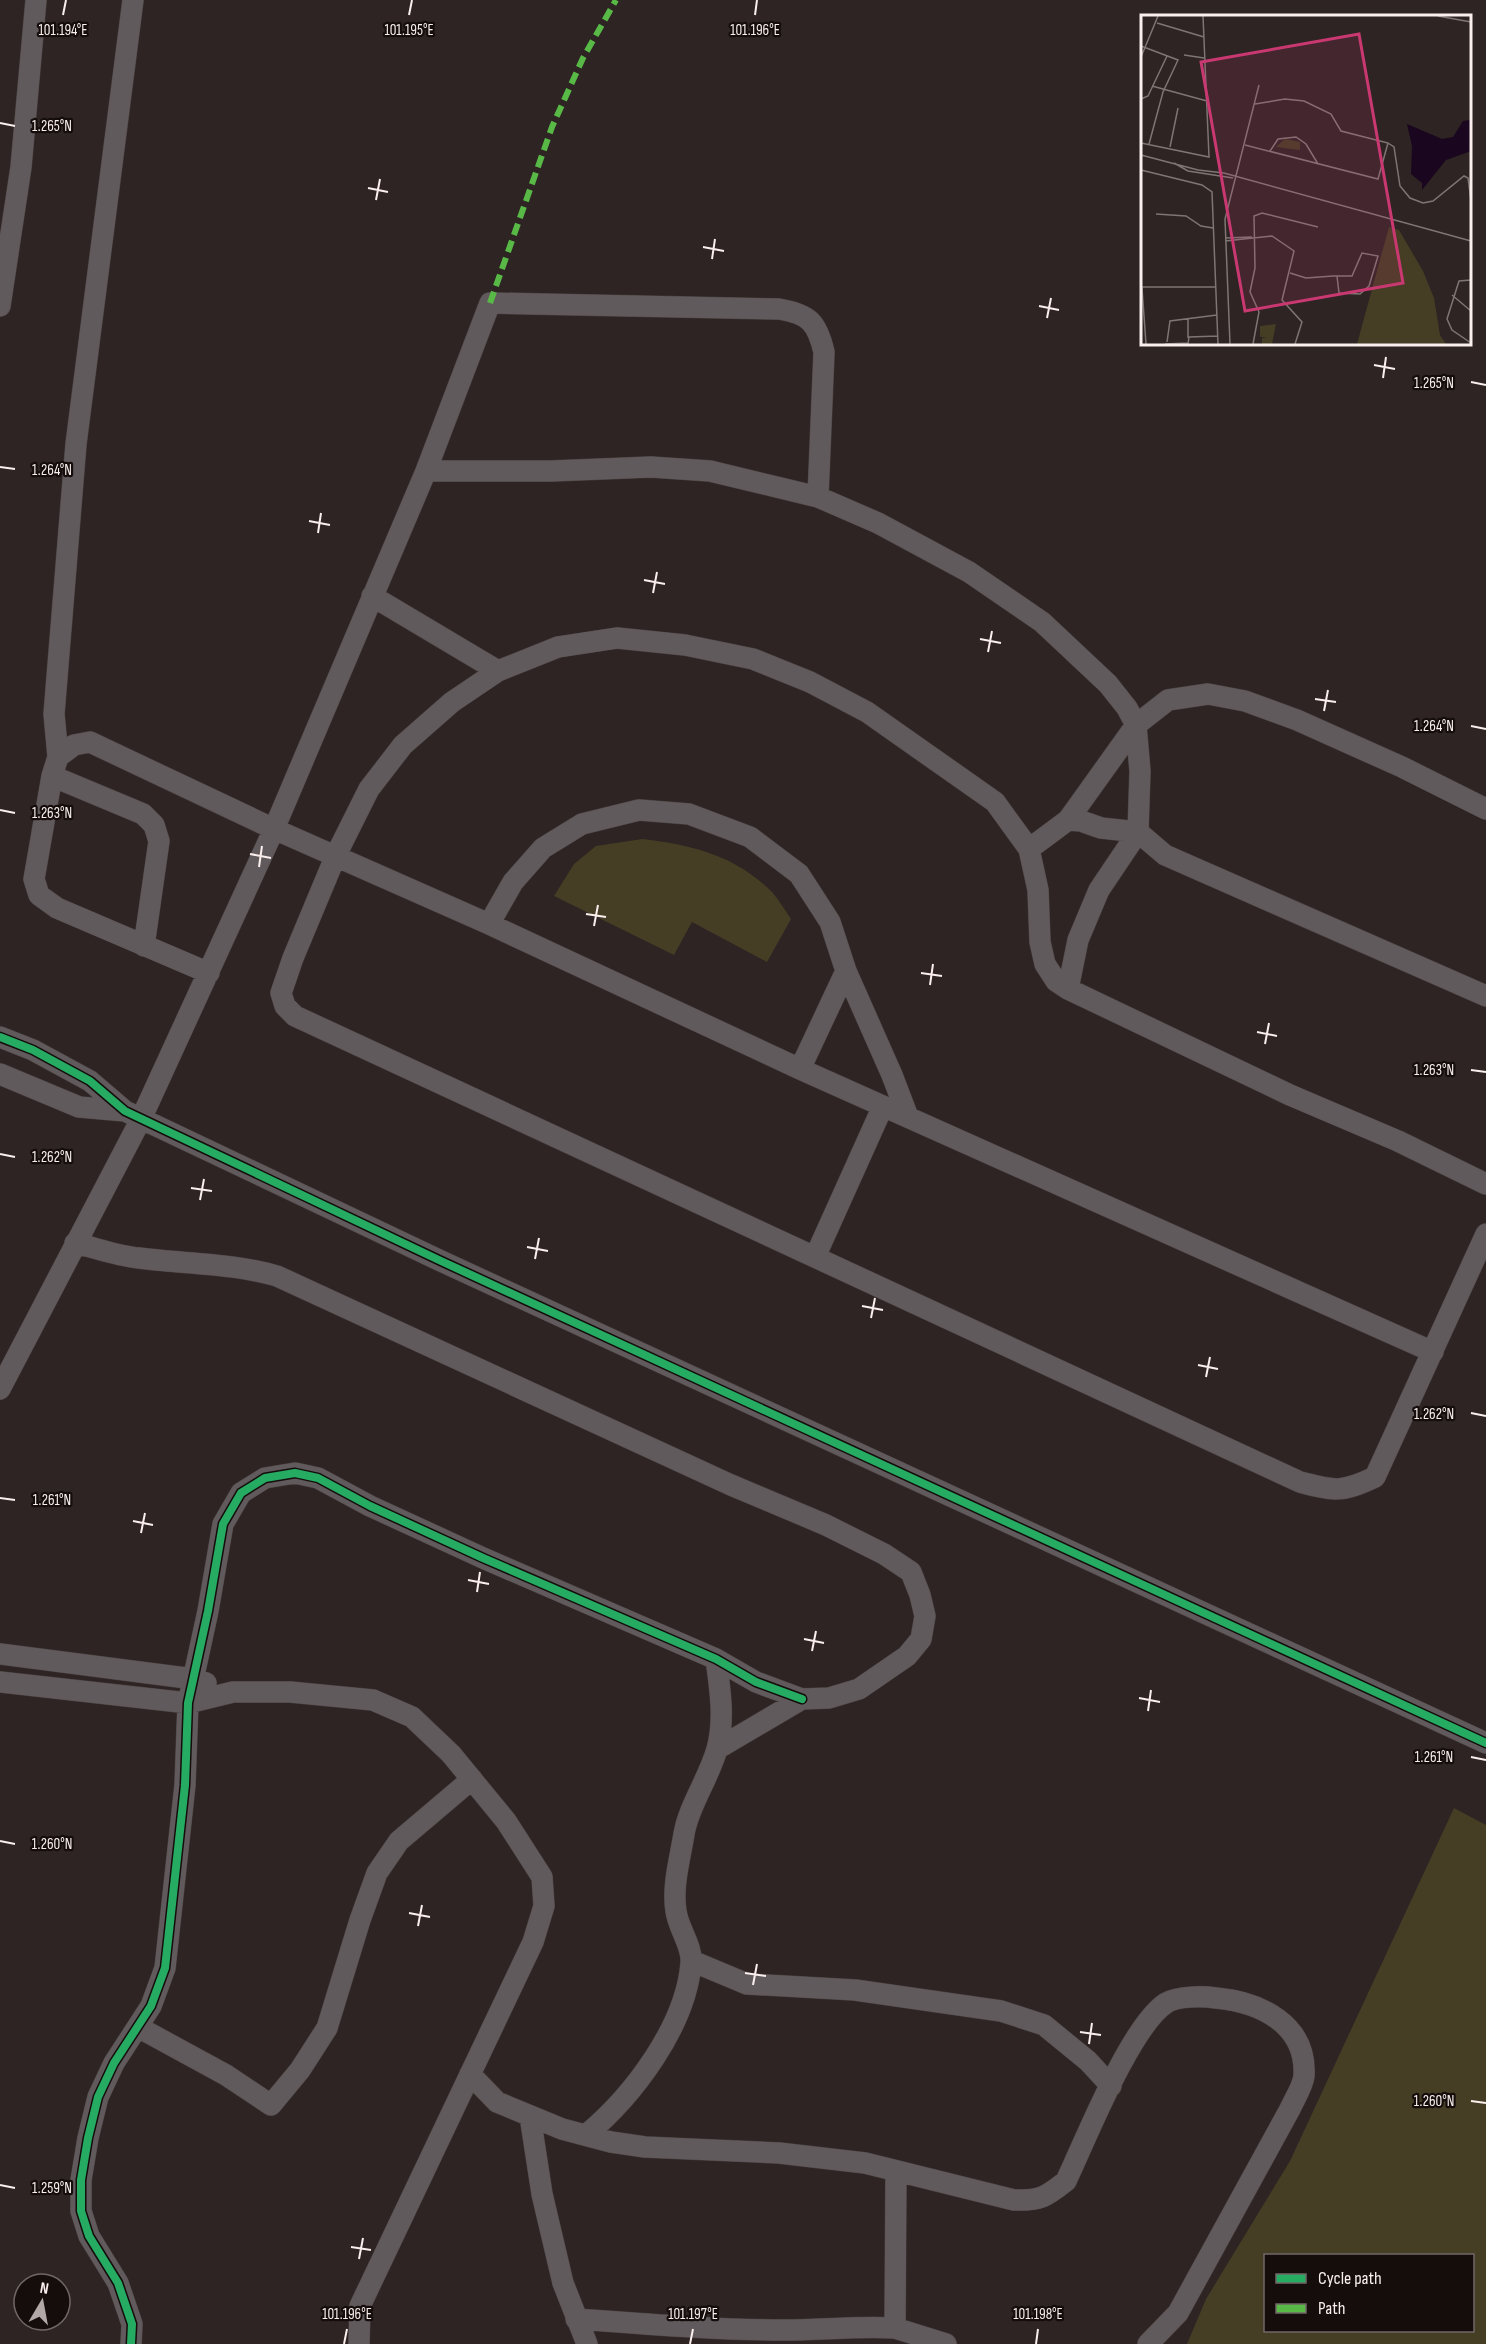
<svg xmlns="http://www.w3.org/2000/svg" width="1486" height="2344" font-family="'Sofia Sans Condensed',sans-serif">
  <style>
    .green { fill: #453d24; fill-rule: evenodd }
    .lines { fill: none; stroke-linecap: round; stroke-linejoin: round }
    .minor-casing { stroke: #494140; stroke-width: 22 }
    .minor { stroke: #615a5c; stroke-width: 21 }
    .quiet { stroke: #58b947; stroke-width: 6; stroke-dasharray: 12 6; stroke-linecap: butt }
    .cycleway-casing { stroke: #140d0c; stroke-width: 11 }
    .cycleway { stroke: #26ab63; stroke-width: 8 }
    .ticks { fill: none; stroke: #faefed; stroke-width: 2 }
    .inset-road { fill: none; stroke: #7f7574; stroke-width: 1.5 }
    .view { fill: #ca3871; fill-opacity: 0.15; stroke: #ca3871; stroke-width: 3 }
    .inset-edge { fill: none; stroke: #faefed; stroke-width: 3 }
    .ticks-label { font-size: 15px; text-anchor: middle; fill: #faefed; stroke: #140d0c; stroke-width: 4.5; stroke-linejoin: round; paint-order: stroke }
  </style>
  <rect width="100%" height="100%" fill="#2d2423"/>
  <path class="green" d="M 642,839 C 692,845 735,855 772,892 C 779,900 785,910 791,919 L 767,962 L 692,922 L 674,955 L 554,896 L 574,864 L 596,846 Z
    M 1454,1808 L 1486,1825 L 1486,2344 L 1187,2344 L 1206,2299 L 1290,2161 ZM 1266,2256 L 1472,2256 L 1472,2330 L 1266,2330 Z"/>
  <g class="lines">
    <defs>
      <path id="minor" d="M 0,306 L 21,167 L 36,0
        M 426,471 L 551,471 L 651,467 L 710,471 L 818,497 L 878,523 L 969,572 L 1042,622 L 1108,684 L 1127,708 L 1136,725 L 1140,771 L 1138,832 L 1165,855 L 1486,996
        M 372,596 L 498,671
        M 58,757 L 54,714 L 76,444 L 133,0
        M 52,776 L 143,814 L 154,825 L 159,841 L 144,946
        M 1029,849 L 1068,820 L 1136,725 L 1168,700 L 1208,694 L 1245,701 L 1297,720 L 1402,767 L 1486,809
        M 489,924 L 513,882 L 543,848 L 582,824 L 639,810 L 689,814 L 750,837 L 799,874 L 830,922 L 846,971 L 892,1075 L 908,1117
        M 209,973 L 57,908 L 39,895 L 34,879 L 52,776 L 58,757 L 74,745 L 90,742 L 274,829 L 489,924 L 800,1069 L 1433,1352
        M 1068,989 L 1078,940 L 1099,890 L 1138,832 L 1101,828 L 1081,821 L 1068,820
        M 0,1037 L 33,1050 L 90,1081 L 125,1111 L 441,1261 L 1486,1743
        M 800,1069 L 846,971
        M 0,1074 L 79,1107 L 125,1111
        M 1486,1184 L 1398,1141 L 1290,1095 L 1068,989 L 1056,981 L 1045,964 L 1040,942 L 1038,890 L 1029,849 L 995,802 L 867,712 L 810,682 L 753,659 L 685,645 L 617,638 L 558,647 L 498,671 L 452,702 L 403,745 L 369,789 L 336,855 L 293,958 L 281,993 L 285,1006 L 295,1016 L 1300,1482 C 1334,1491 1342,1493 1375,1477 L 1486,1234
        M 75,1243 C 96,1248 117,1256 139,1258 C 185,1264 232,1263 277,1276 L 731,1485 L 826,1525 L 884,1554 L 911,1572 L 920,1595 L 925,1616 L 921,1639 L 907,1656 L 859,1689 L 829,1698 L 802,1699 L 717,1749
        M 815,1257 L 883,1106
        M 0,1389 L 141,1119 L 274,829 L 426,471 L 490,303 L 779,309 C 809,314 817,322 824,352 L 818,497
        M 0,1654 L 194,1679 L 206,1683
        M 0,1682 L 188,1703 L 233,1692 L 290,1692 L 373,1700 L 412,1717 L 451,1754 L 506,1821 L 542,1877 L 544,1906 L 533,1942 L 360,2306 L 359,2344
        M 692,1961 L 747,1984 L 855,1990 L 1001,2011 L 1044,2025 L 1088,2061 L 1111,2086
        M 138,2027 L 226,2075 L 271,2105 L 300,2070 L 327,2028 L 360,1920 L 377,1873 L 399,1841 L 472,1779
        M 470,2074 L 497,2102 L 562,2129 L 611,2142 L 645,2147 L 779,2153 L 865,2163 L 1014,2200 C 1040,2201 1046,2197 1066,2181 C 1086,2139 1130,2027 1166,2003 C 1178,1996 1202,1996 1216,1998 C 1260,2002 1307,2024 1304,2076 C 1303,2086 1294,2100 1290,2109 L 1178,2313 L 1148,2344
        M 530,2116 L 542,2194 L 563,2283 L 587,2344
        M 586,2135 C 633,2096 686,2026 691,1963 C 693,1947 678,1928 676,1911 C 672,1886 680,1859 684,1834 C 689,1805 709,1778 717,1749 C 725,1720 720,1689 716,1659
        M 896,2171 L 895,2328 L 946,2344
        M 576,2319 C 646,2324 715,2330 784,2330 C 821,2330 858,2326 895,2328
        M 131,2344 L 132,2324 L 118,2283 L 89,2236 L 81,2211 L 81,2180 L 88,2138 L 98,2097 L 114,2063 L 151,2006 L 165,1968 L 185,1785 L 188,1703 L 208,1611 L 223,1524 L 241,1493 L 265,1478 L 295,1473 L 318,1478 L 370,1506 L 483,1558 L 716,1659 L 756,1682 L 802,1699"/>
    </defs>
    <use href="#minor" class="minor-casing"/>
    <use href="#minor" class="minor"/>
    <path class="quiet" d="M 490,303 L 552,127 L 583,58 L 616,0"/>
    <defs>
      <path id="cycleway" d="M 0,1037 L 33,1050 L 90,1081 L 125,1111 L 441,1261 L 1486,1743
        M 131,2344 L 132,2324 L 118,2283 L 89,2236 L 81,2211 L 81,2180 L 88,2138 L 98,2097 L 114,2063 L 151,2006 L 165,1968 L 185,1785 L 188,1703 L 208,1611 L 223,1524 L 241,1493 L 265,1478 L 295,1473 L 318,1478 L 370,1506 L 483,1558 L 716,1659 L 756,1682 L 802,1699"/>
    </defs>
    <use href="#cycleway" class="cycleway-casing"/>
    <use href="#cycleway" class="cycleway"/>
  </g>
  <path class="ticks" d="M 63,15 L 66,0M 409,15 L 412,0M 755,15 L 757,0M 0,123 L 15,126M 368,188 L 388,192M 376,200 L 380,179M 703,247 L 724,251M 712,259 L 715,239M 1039,306 L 1059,310M 1047,318 L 1051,298M 1374,365 L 1395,369M 1383,378 L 1386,357M 1471,382 L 1486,385M 0,467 L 15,469M 309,521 L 330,525M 318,533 L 321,513M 644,580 L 665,584M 653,593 L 657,572M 980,639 L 1001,643M 988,652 L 992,631M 1315,699 L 1336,702M 1324,711 L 1328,690M 1471,726 L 1486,729M 0,810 L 15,813M 250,854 L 271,858M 259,867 L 262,846M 586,914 L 606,917M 594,926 L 598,905M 921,973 L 942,976M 930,985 L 933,964M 1257,1032 L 1277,1036M 1265,1044 L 1269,1023M 1471,1070 L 1486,1072M 0,1154 L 15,1157M 191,1188 L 212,1191M 200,1200 L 204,1179M 527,1247 L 548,1251M 535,1259 L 539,1238M 862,1306 L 883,1310M 871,1318 L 875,1298M 1198,1365 L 1218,1369M 1206,1377 L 1210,1357M 1471,1413 L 1486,1416M 0,1498 L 15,1500M 133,1521 L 153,1525M 141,1533 L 145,1513M 468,1580 L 489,1584M 477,1592 L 480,1572M 804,1639 L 824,1643M 812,1651 L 816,1631M 1139,1698 L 1160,1702M 1148,1711 L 1151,1690M 1471,1757 L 1486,1760M 0,1841 L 15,1844M 409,1913 L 430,1917M 418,1926 L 422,1905M 745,1973 L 766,1976M 753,1985 L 757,1964M 1080,2032 L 1101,2035M 1089,2044 L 1092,2023M 1471,2101 L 1486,2103M 0,2185 L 15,2188M 351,2247 L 371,2250M 359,2259 L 363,2238M 344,2344 L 347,2329M 690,2344 L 693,2329M 1036,2344 L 1038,2329"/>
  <g transform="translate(1141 15)">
    <rect width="330" height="330" fill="#2d2423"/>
    <path d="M 144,124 L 159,127 L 159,135 L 135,132 ZM 248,212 L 258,215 L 282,256 L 293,283 L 299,320 L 305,329 L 216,329 ZM 135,309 L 131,329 L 121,329 L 121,323 L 126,322 L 119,322 L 119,311 Z" fill="#453d24"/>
    <path d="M 329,105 L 330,136 L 305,145 L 281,175 L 281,168 L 270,159 L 271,131 L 266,109 L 301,124 L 312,122 L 322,106 Z" fill="#1a061e"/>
    <path class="inset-road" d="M 297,1 L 330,7M 16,8 L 63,22M 0,31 L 37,45 L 22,77 L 8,129M 43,40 L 63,43M 0,42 L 17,1M 11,71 L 66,86M 0,84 L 7,81 L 26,41M 0,128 L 68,142 L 62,1M 247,128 L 253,132 L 259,171 L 269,183 L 282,188 L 292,186 L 323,161 L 327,163 L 330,185M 104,130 L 237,164 L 247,128 L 200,116 L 190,99 L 163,86 L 144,84 L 114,89M 29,132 L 37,93M 129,136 L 137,124 L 155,122 L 165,129 L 177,149M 0,140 L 57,155 L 83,158 L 330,226M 33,148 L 47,156 L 92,163M 0,155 L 61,170 L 71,177 L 77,329M 15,199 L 45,201 L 60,211 L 72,213M 84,223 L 111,222M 84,226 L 131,221 L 153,236 L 141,285 L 161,307 L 154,329M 149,258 L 165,263 L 192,261 L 211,261 L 221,238 L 237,241 L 228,271 L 219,279 L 198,278 L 196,261M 330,265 L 318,266 L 306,304 L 311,315 L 330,328M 0,272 L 75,272M 1,273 L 5,329M 311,280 L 330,296M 47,323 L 47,304M 26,327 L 29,306 L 76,300M 24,329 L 47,328M 47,329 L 48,322 L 77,321M 89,329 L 84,204 L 118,70M 112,329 L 118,297 L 109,277 L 114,253 L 113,201 L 121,198 L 177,212"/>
    <path class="view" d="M 218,19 L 262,268 L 104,296 L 60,47 Z"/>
    <rect width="330" height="330" class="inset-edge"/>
  </g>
  <g class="ticks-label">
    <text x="63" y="35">101.194°E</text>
    <text x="409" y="35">101.195°E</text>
    <text x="755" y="35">101.196°E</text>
    <text x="52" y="131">1.265°N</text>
    <text x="1434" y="388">1.265°N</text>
    <text x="52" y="475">1.264°N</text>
    <text x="1434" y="731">1.264°N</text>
    <text x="52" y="818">1.263°N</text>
    <text x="1434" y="1075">1.263°N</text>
    <text x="52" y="1162">1.262°N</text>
    <text x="1434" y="1419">1.262°N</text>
    <text x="52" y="1505">1.261°N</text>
    <text x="1434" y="1762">1.261°N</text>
    <text x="52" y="1849">1.260°N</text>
    <text x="1434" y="2106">1.260°N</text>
    <text x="52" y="2193">1.259°N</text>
    <text x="347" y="2319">101.196°E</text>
    <text x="693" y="2319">101.197°E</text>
    <text x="1038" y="2319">101.198°E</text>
  </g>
  <rect x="1264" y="2254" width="210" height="78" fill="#140d0c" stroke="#706766" stroke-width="1.5"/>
  <rect x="1276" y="2274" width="30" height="9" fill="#26ab63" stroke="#706766" stroke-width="1.5"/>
  <text x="1318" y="2284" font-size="18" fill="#faefed">Cycle path</text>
  <rect x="1276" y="2304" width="30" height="9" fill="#58b947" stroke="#706766" stroke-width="1.5"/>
  <text x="1318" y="2314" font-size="18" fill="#faefed">Path</text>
  <g transform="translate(42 2302) rotate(10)"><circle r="28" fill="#140d0c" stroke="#706766" stroke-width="1.5"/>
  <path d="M0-4.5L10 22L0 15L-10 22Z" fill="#b2a8a6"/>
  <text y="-9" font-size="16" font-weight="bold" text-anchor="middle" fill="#faefed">N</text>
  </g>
</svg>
